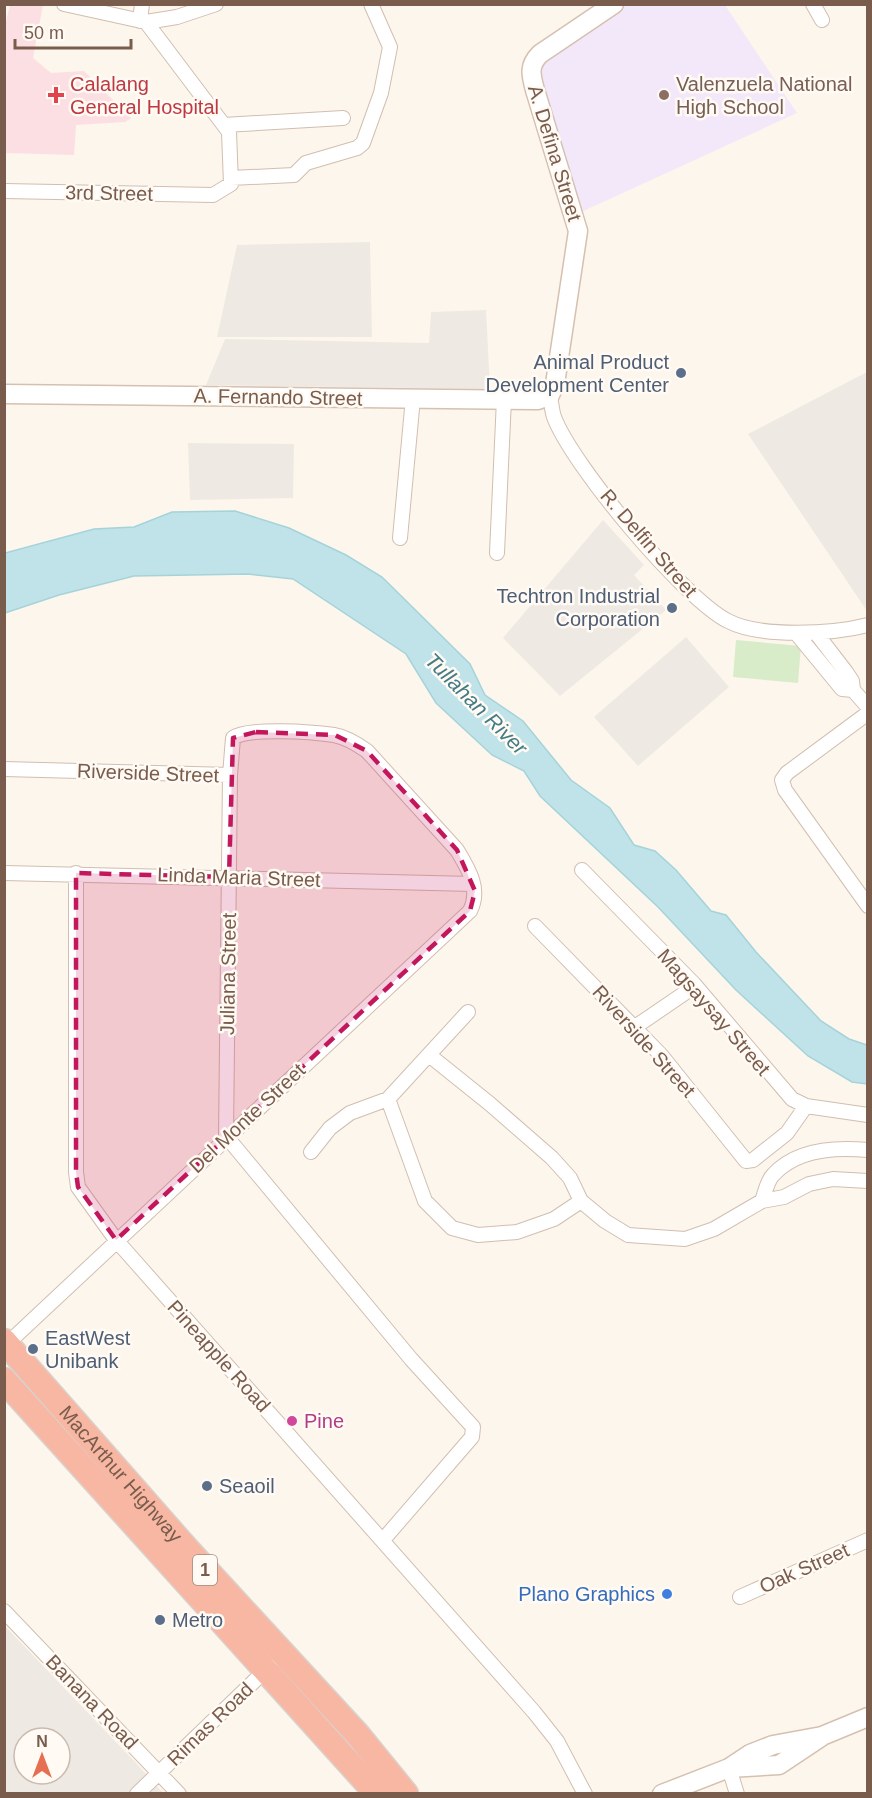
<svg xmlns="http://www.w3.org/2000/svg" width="872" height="1798" font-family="Arial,sans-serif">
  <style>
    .industrial { fill: #efe9e4; fill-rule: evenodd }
    .education { fill: #f3e8fa }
    .medical { fill: #fbdfe3 }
    .green { fill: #d8ecc9 }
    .water { fill: #bfe3e8; stroke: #a5d3da; stroke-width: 1.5 }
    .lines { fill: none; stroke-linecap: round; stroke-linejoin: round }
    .street-casing { stroke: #d1beb0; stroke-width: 16 }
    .secondary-casing { stroke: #d6c0b0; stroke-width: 21 }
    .highway-casing { stroke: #dad1cd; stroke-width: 27 }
    .street { stroke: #fff; stroke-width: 14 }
    .secondary { stroke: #fff; stroke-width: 18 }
    .highway { stroke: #f7b7a3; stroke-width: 24 }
    .marked { fill: #c2185b; fill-opacity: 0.2; stroke: #c2185b; stroke-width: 4.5; stroke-dasharray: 12 8; stroke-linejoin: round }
    .health-dot { fill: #e0444e; stroke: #fffaf3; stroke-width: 2 }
    .education-dot { fill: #8d6e63; stroke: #fffaf3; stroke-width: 2 }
    .service-dot { fill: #5c6f8a; stroke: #fffaf3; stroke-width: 2 }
    .hotel-dot { fill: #d1479c; stroke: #fffaf3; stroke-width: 2 }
    .shop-dot { fill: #3f7fe0; stroke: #fffaf3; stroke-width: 2 }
    .labels { text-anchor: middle; stroke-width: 5; stroke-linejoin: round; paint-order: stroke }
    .shield { fill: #fffaf3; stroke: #a28b7f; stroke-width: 1.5 }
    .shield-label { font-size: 18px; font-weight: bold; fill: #7a5c4d }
    .health-label { font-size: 20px; fill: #be3a42; stroke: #fffaf3; text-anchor: start }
    .education-label { font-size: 20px; fill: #785e54; stroke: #fffaf3; text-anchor: start }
    .street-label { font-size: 20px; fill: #7a5c4d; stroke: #fffaf3 }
    .service-label { font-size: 20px; fill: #4e5e75; stroke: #fffaf3; text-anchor: start }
    .hotel-label { font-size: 20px; fill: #b23c85; stroke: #fffaf3; text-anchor: start }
    .shop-label { font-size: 20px; fill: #366cbe; stroke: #fffaf3; text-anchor: end }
    .water-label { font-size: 21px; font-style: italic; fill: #437c86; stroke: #fffaf3 }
  </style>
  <rect width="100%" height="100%" fill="#fdf6ec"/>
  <path class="industrial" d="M 370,242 L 372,337 L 217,337 L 237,245 Z
    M 486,310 L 490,389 L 206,385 L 225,339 L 429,343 L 431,312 Z
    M 867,372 L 867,611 L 748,434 Z
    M 188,443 L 294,444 L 293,498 L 190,500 Z
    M 603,520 L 644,565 L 634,575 L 666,610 L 560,696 L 503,638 Z
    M 686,637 L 729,687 L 638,766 L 594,717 Z
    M 4,1625 L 135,1762 L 163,1793 L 5,1793 ZM 24,1738 L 60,1738 L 60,1774 L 24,1774 Z"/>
  <path class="education" d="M 625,5 L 725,5 L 797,113 L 579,213 L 538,76 L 540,63 L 547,55 Z"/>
  <path class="medical" d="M 10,5 L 43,5 L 33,58 L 51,73 L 84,71 L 131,118 L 125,122 L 76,125 L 74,155 L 5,153 L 4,30 Z"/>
  <path class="green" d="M 736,640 L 801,646 L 798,683 L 733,677 Z"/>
  <path class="water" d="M 235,511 L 289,528 L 346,555 L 382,577 L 470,664 L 485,695 L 523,721 L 571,780 L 610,808 L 634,845 L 655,851 L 676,870 L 711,911 L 726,915 L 756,952 L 821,1021 L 849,1039 L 867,1045 L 867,1084 L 852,1082 L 808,1056 L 736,990 L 658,907 L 540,796 L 524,771 L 492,755 L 436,703 L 406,654 L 293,579 L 248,574 L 134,576 L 59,595 L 5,613 L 5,553 L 94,529 L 134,527 L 172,512 Z"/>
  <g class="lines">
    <defs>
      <path id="street" d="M 64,4 L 146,22 L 177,17 L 216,4
        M 813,4 L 822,20
        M 140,21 L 142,4
        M 224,125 L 343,118
        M 231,178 L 294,175 L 306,163 L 357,148 L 363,143 L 381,93 L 390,47 L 371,4
        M 4,191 L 213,195 L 231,184 L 229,132 L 146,22
        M 550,395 C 551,402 552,411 554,417 C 572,465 683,598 728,621 C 760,638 833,634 868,625
        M 400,538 L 413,398
        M 497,553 L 504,399
        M 796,633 L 842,689 L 853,690
        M 816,633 L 846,672 L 852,681 L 853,690 L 868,707
        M 868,713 L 787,773 L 782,780 L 785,790 L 868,906
        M 4,769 L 230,775
        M 582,870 L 694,984 L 792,1099 L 806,1106 L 868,1115
        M 4,873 L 473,884
        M 76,873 L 76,1172 L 78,1187 L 116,1240 L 534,1712 L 557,1741 L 585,1794
        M 535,926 L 661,1055 L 746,1161 L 753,1160 L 787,1133 L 806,1106
        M 635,1027 L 695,986
        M 429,1055 L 490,1104 L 552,1158 L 570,1178 L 581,1201 L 605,1221 L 628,1235 L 685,1239 L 714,1229 L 762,1201 L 784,1197 L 809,1184 L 833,1179 L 868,1181
        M 388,1099 L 425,1201 L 452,1228 L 478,1235 L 517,1232 L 554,1219 L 581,1201
        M 311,1152 L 330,1128 L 350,1113 L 388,1099 L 468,1012
        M 762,1201 C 765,1193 767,1181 773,1175 C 796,1149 836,1147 868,1150
        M 7,1344 L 470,911 C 481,889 469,870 457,850 L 367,751 C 357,744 346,737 334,735 C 313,732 248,727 233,738 L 230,775 L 226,1136 L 411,1359 L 473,1427 L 472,1437 L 383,1540
        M 740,1597 L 868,1540
        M 4,1611 L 179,1794
        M 729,1768 L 737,1794
        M 137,1794 L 270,1666"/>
      <path id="secondary" d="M 4,394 L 538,400 L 550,395 L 555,384 L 578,231 L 535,90 C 531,75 528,66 540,54 L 614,4
        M 729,1768 L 779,1765 L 821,1737
        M 662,1794 L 729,1768 L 750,1754 L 773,1745 L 822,1736 L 868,1717"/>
      <g id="highway">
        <path id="s1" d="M 4,1341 L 186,1548 L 358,1735 L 406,1794"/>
        <path d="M 4,1380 L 377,1794"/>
      </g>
    </defs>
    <use href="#street" class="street-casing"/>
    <use href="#secondary" class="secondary-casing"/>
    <use href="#highway" class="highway-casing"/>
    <use href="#street" class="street"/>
    <use href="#secondary" class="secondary"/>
    <use href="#highway" class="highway"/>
  </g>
  <path class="marked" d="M 256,732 L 335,735 L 367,751 L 457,850 L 475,891 L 470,911 L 116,1240 L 78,1187 L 76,1172 L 76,873 L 229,877 L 233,738 Z"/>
  <path class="health-dot" d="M53 86h6v6h6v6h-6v6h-6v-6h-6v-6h6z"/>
  <circle class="education-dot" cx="664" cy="95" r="6"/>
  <g class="service-dot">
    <circle cx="681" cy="373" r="6"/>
    <circle cx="672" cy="608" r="6"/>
    <circle cx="33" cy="1349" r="6"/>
    <circle cx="207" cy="1486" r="6"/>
    <circle cx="160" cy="1620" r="6"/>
  </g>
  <circle class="hotel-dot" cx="292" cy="1421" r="6"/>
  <circle class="shop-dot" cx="667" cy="1594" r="6"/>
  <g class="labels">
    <rect class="shield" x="193" y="1555" width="24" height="30" rx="4.5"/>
    <g class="shield-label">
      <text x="205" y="1576">1</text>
    </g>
    <g class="health-label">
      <text x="70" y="91">Calalang<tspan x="70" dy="23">General Hospital</tspan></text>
    </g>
    <g class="education-label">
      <text x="676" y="91">Valenzuela National<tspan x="676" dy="23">High School</tspan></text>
    </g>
    <g class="street-label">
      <text transform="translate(555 153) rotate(73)" y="7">A. Defina Street</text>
      <text transform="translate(109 193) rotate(1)" y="7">3rd Street</text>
      <text transform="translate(278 397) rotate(1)" y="7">A. Fernando Street</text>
      <text transform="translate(649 543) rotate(49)" y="7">R. Delfin Street</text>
      <text transform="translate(148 773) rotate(2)" y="7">Riverside Street</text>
      <text transform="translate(239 877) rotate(2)" y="7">Linda Maria Street</text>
      <text transform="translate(228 974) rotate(-89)" y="7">Juliana Street</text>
      <text transform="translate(714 1012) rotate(49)" y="7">Magsaysay Street</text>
      <text transform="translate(644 1041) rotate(48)" y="7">Riverside Street</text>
      <text transform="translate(247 1118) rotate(-43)" y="7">Del Monte Street</text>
      <text transform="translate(219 1356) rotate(48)" y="7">Pineapple Road</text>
      <text dy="7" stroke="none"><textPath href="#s1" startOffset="177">MacArthur Highway</textPath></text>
      <text transform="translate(804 1568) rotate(-24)" y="7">Oak Street</text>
      <text transform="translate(92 1702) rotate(46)" y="7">Banana Road</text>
      <text transform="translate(210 1724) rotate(-44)" y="7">Rimas Road</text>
    </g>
    <g class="service-label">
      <text x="669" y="369" text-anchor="end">Animal Product<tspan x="669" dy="23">Development Center</tspan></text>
      <text x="660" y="603" text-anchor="end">Techtron Industrial<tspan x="660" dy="23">Corporation</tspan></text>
      <text x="45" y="1345">EastWest<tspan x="45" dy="23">Unibank</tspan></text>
      <text x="219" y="1493">Seaoil</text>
      <text x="172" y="1627">Metro</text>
    </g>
    <g class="hotel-label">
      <text x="304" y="1428">Pine</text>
    </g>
    <g class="shop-label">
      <text x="655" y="1601">Plano Graphics</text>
    </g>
    <g class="water-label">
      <text transform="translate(476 704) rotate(45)" y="7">Tullahan River</text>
    </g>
  </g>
  <rect width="872" height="1798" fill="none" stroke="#7a5c4d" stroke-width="12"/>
  <g transform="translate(42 1756)"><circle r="28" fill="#fffaf3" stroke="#cabbb1" stroke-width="1.5"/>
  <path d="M0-4.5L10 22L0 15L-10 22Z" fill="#e76f51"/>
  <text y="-9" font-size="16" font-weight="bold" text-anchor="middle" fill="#7a5c4d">N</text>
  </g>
  <path d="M15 39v9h116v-9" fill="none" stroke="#7a5c4d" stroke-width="3"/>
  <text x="24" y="39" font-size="18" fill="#7a5c4d" stroke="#fffaf3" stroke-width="4.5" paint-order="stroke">50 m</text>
</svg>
